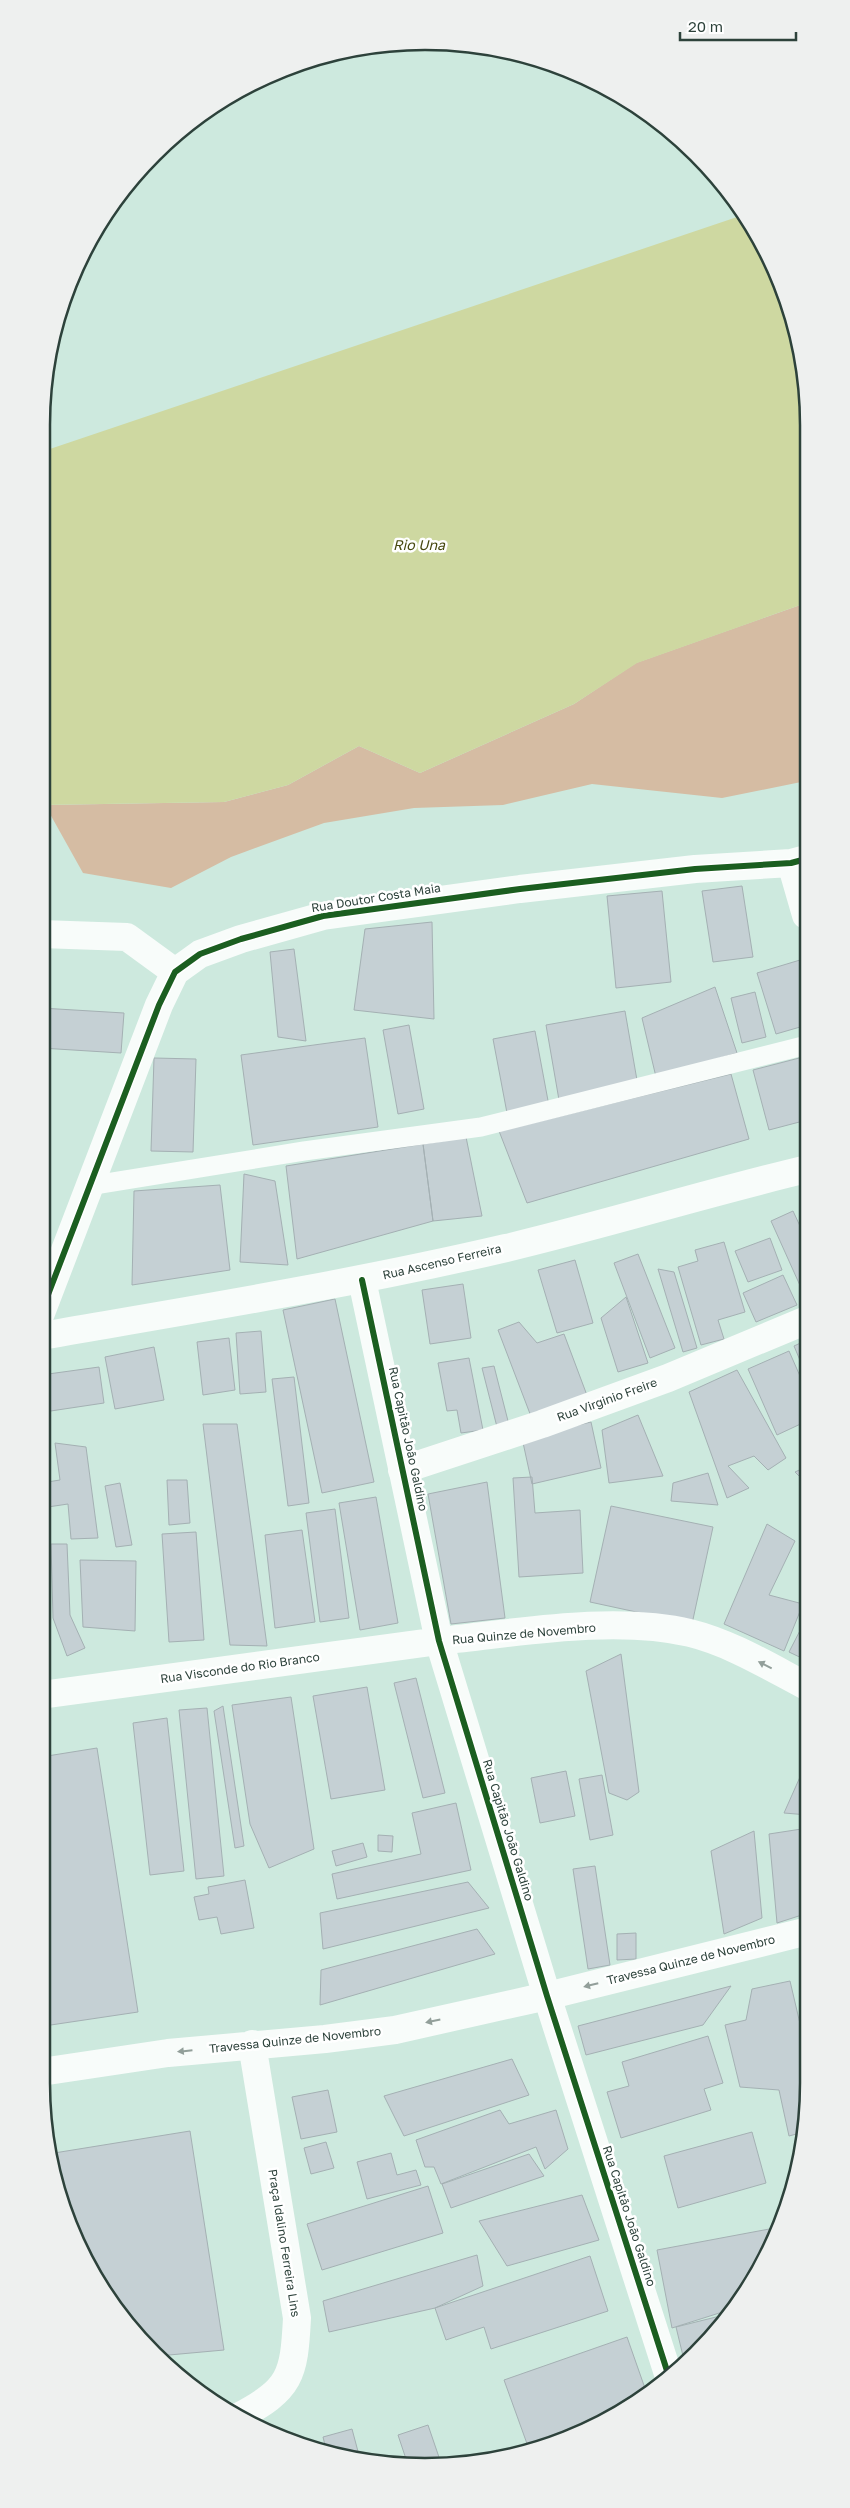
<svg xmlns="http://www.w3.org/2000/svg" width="850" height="2508" font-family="'Golos Text',sans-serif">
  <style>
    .forest { fill: #d5bca3 }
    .water { fill: #ced8a1 }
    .building { fill: #c5d0d4; stroke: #a4b0b3 }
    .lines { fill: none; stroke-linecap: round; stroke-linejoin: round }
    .lane { stroke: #f8fcfa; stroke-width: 19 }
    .street { stroke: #f8fcfa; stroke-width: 28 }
    .secondary { stroke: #f8fcfa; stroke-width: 28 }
    .cycleway-casing { stroke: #fff; stroke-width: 9 }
    .cycleway { stroke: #1b5e20; stroke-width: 6 }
    .oneway { fill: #929f9a }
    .labels { text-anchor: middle; stroke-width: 5; stroke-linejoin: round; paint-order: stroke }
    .street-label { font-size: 12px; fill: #2d423b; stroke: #fff }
    .water-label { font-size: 14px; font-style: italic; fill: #46470f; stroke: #fff }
    .rim { fill: none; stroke: #2d423b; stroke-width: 2.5 }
  </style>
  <rect width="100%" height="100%" fill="#cde9de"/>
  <path class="forest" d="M 806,603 L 806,781 L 722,798 L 592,784 L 503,805 L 414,808 L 324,823 L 231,857 L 171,888 L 83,873 L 45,805 L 224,802 L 288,785 L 359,746 L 420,773 L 574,704 L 636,663 Z"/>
  <path class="water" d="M 743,215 L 769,256 L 805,375 L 806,603 L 637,663 L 574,704 L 420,773 L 359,746 L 288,785 L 224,802 L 41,805 L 41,452 Z"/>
  <path class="building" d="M 742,886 L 753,957 L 713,962 L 702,891 Z
    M 662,891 L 671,982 L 616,988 L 607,896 Z
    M 432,922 L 434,1019 L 354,1010 L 365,929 Z
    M 294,949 L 306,1041 L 278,1037 L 270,952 Z
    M 800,960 L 807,982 L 807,1025 L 776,1034 L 757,973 Z
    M 715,987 L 737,1053 L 656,1077 L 642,1018 Z
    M 755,992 L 766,1037 L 742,1043 L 731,998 Z
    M 41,1008 L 124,1013 L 121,1053 L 41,1048 Z
    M 625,1011 L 638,1086 L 559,1100 L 546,1025 Z
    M 409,1025 L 424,1109 L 398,1114 L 383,1030 Z
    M 535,1031 L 549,1106 L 507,1113 L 493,1039 Z
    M 365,1038 L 378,1127 L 253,1145 L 241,1055 Z
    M 807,1056 L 807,1120 L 769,1130 L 753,1070 Z
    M 154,1058 L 196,1059 L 193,1152 L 151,1151 Z
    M 731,1074 L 749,1139 L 527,1203 L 499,1131 Z
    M 466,1137 L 482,1216 L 433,1221 L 423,1144 Z
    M 423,1144 L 433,1221 L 297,1259 L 286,1166 Z
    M 244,1174 L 275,1181 L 288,1265 L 240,1262 Z
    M 220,1185 L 230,1270 L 132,1285 L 134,1191 Z
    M 793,1211 L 807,1241 L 807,1301 L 771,1221 Z
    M 770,1238 L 782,1270 L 748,1282 L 735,1251 Z
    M 724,1242 L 745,1312 L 718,1320 L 724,1339 L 701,1345 L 678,1267 L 698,1261 L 695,1250 Z
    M 638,1254 L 675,1348 L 650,1358 L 614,1263 Z
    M 575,1260 L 593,1323 L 557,1333 L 538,1270 Z
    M 658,1269 L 674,1272 L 697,1348 L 683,1352 Z
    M 783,1275 L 797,1305 L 756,1322 L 743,1293 Z
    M 463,1284 L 471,1338 L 430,1344 L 422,1290 Z
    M 626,1297 L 648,1363 L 618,1372 L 601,1318 Z
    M 335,1299 L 374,1482 L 322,1493 L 283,1310 Z
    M 519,1322 L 537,1343 L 564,1334 L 588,1398 L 532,1419 L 498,1330 Z
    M 261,1331 L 266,1392 L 240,1394 L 236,1333 Z
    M 229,1338 L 235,1390 L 203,1395 L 197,1342 Z
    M 807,1340 L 807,1377 L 794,1346 Z
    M 154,1347 L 164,1400 L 115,1409 L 105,1357 Z
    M 789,1351 L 807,1392 L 807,1421 L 777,1435 L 748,1369 Z
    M 469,1358 L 483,1430 L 461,1433 L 457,1410 L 447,1411 L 438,1363 Z
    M 494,1366 L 508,1421 L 497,1427 L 482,1368 Z
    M 99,1367 L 104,1403 L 44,1412 L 41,1375 Z
    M 737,1370 L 786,1458 L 768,1470 L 754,1456 L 728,1466 L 749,1488 L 727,1498 L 689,1392 Z
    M 294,1377 L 309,1503 L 288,1506 L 272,1379 Z
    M 638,1415 L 663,1476 L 609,1483 L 602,1430 Z
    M 591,1422 L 601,1468 L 532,1484 L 522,1438 Z
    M 203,1424 L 237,1424 L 267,1646 L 230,1645 Z
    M 55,1443 L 86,1447 L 98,1538 L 71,1539 L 68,1504 L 41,1508 L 41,1483 L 60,1480 Z
    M 808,1466 L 808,1485 L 795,1472 Z
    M 708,1473 L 718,1505 L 671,1501 L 673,1483 Z
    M 532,1477 L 535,1513 L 580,1510 L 583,1573 L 519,1577 L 513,1478 Z
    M 167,1480 L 187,1480 L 190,1523 L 169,1525 Z
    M 487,1482 L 505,1618 L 451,1624 L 428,1494 Z
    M 120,1483 L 132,1545 L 116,1547 L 105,1486 Z
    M 376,1497 L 398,1623 L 360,1630 L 339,1503 Z
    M 611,1506 L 713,1527 L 692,1624 L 590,1602 Z
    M 335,1509 L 349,1618 L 320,1622 L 306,1513 Z
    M 767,1524 L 795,1541 L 769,1595 L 803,1604 L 784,1651 L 724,1624 Z
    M 302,1530 L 315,1622 L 275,1628 L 265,1535 Z
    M 196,1532 L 204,1640 L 169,1642 L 162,1534 Z
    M 51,1544 L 67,1544 L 70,1615 L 85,1648 L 67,1656 L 53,1618 Z
    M 80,1560 L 136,1561 L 135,1631 L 83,1627 Z
    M 41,1611 L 48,1667 L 41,1668 Z
    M 808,1615 L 808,1661 L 789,1652 Z
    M 621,1654 L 639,1792 L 627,1800 L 609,1793 L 586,1671 Z
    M 416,1678 L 445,1793 L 423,1798 L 394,1683 Z
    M 367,1687 L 385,1790 L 331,1799 L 313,1696 Z
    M 291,1697 L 314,1849 L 269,1868 L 250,1824 L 232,1705 Z
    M 223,1706 L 244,1846 L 235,1848 L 214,1711 Z
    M 207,1708 L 224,1876 L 196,1879 L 179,1710 Z
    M 167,1718 L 184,1871 L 150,1875 L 133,1723 Z
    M 97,1748 L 138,2012 L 44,2026 L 41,2009 L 41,1757 Z
    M 808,1759 L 808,1815 L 784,1813 Z
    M 566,1771 L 575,1816 L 540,1823 L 531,1778 Z
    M 602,1775 L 613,1835 L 590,1840 L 579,1779 Z
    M 456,1803 L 471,1870 L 337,1899 L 332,1874 L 421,1854 L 412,1813 Z
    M 808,1828 L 808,1913 L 777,1923 L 769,1834 Z
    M 754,1831 L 762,1918 L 724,1934 L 711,1851 Z
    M 378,1835 L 393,1836 L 392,1852 L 378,1851 Z
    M 363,1843 L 367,1857 L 336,1866 L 332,1851 Z
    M 595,1866 L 610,1965 L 588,1969 L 573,1869 Z
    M 245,1880 L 254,1928 L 221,1934 L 217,1917 L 199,1920 L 194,1897 L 209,1894 L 208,1887 Z
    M 468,1882 L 489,1908 L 323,1949 L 320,1913 Z
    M 477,1929 L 495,1954 L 320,2005 L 321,1970 Z
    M 636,1933 L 636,1959 L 617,1960 L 617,1934 Z
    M 790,1981 L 809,2062 L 809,2083 L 804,2132 L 789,2136 L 779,2090 L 740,2087 L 725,2025 L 746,2020 L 752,1989 Z
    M 731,1986 L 703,2025 L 586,2055 L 578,2026 Z
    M 708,2036 L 723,2083 L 704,2089 L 711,2110 L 621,2138 L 607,2092 L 629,2086 L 622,2062 Z
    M 512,2059 L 529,2095 L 404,2136 L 384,2096 Z
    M 328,2090 L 337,2132 L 301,2139 L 292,2097 Z
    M 500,2110 L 509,2124 L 556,2110 L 568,2149 L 545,2169 L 536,2147 L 441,2184 L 434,2167 L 425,2167 L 416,2140 Z
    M 190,2131 L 224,2350 L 158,2356 L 137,2336 L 70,2230 L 48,2154 Z
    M 752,2132 L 766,2183 L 678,2208 L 664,2156 Z
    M 326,2142 L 334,2168 L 311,2174 L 304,2148 Z
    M 391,2153 L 397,2175 L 416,2170 L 421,2185 L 367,2199 L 357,2162 Z
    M 529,2154 L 544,2176 L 451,2208 L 442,2184 Z
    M 428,2186 L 443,2233 L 322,2270 L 307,2224 Z
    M 582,2195 L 599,2240 L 507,2266 L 479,2221 Z
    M 780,2227 L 744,2296 L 732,2309 L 672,2328 L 657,2250 Z
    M 477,2255 L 483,2286 L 435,2308 L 329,2332 L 323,2301 Z
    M 590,2256 L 608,2311 L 491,2349 L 484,2327 L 446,2340 L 435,2308 Z
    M 728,2314 L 684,2360 L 676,2327 Z
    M 627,2337 L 647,2394 L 594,2427 L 530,2452 L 504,2380 Z
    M 428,2425 L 442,2466 L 408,2465 L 398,2435 Z
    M 352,2429 L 360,2459 L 326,2449 L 323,2437 Z"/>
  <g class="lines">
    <path class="lane" d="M 88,1186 L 304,1151 L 481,1127 L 807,1045"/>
    <path class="street" d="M 791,863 L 806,915
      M 41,934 L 127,937 L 175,972
      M 41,1313 L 159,1005 L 175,972 L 200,954 L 241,939 L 323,916 L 520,889 L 695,869 L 791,863 L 806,859
      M 41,1336 C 197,1309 352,1284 506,1248 C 607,1224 706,1193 807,1169
      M 402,1470 L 542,1424 L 668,1378 L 807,1320
      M 439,1641 C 516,1633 614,1615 690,1633 C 731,1643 770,1667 808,1687
      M 41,2072 L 168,2053 L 325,2039 L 395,2030 L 547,1996 L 808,1931
      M 238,2417 C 291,2389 294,2376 297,2318 L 252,2044"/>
    <path class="secondary" d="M 362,1280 L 439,1641 L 547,1996 L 669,2377
      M 41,1695 L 439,1641"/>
    <defs>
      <path id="cycleway" d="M 362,1280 L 439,1641 L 547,1996 L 669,2377
        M 41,1313 L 159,1005 L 175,972 L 200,954 L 241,939 L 323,916 L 520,889 L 695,869 L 791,863 L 806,859"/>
    </defs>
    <use href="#cycleway" class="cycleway-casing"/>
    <use href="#cycleway" class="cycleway"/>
  </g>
  <defs><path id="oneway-solid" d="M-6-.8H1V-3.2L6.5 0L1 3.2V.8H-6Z" transform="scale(1.25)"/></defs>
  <g class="oneway">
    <use href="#oneway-solid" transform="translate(765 1665) rotate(-153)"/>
    <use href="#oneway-solid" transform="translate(591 1985) rotate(166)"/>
    <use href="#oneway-solid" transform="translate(433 2021) rotate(168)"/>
    <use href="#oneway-solid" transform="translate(185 2051) rotate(174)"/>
  </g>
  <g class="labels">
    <g class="street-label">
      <text transform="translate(376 898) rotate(-9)" y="4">Rua Doutor Costa Maia</text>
      <text transform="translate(442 1262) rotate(-13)" y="4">Rua Ascenso Ferreira</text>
      <text transform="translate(607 1400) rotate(-20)" y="4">Rua Virginio Freire</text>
      <text transform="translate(408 1439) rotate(78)" y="4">Rua Capitão João Galdino</text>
      <text transform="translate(524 1634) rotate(-5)" y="4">Rua Quinze de Novembro</text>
      <text transform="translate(240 1668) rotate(-8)" y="4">Rua Visconde do Rio Branco</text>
      <text transform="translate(508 1830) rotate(73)" y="4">Rua Capitão João Galdino</text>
      <text transform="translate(691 1960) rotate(-14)" y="4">Travessa Quinze de Novembro</text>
      <text transform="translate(295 2040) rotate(-6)" y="4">Travessa Quinze de Novembro</text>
      <text transform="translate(629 2216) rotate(72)" y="4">Rua Capitão João Galdino</text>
      <text transform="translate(284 2243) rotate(81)" y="4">Praça Idalino Ferreira Lins</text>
    </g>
    <g class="water-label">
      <text x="419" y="550">Rio Una</text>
    </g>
  </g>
  <path d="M0 0H850V2508H0ZM425 50H425A375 375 0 0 1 800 425V2083A375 375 0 0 1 425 2458H425A375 375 0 0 1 50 2083V425A375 375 0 0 1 425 50Z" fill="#eef0ef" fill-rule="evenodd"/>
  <path class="rim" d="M425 50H425A375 375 0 0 1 800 425V2083A375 375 0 0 1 425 2458H425A375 375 0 0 1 50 2083V425A375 375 0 0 1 425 50Z"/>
  <path d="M680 32v8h116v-8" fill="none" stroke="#2d423b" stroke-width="2.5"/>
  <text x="688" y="32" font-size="15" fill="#2d423b" stroke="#ffffff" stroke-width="4" paint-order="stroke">20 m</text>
</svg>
